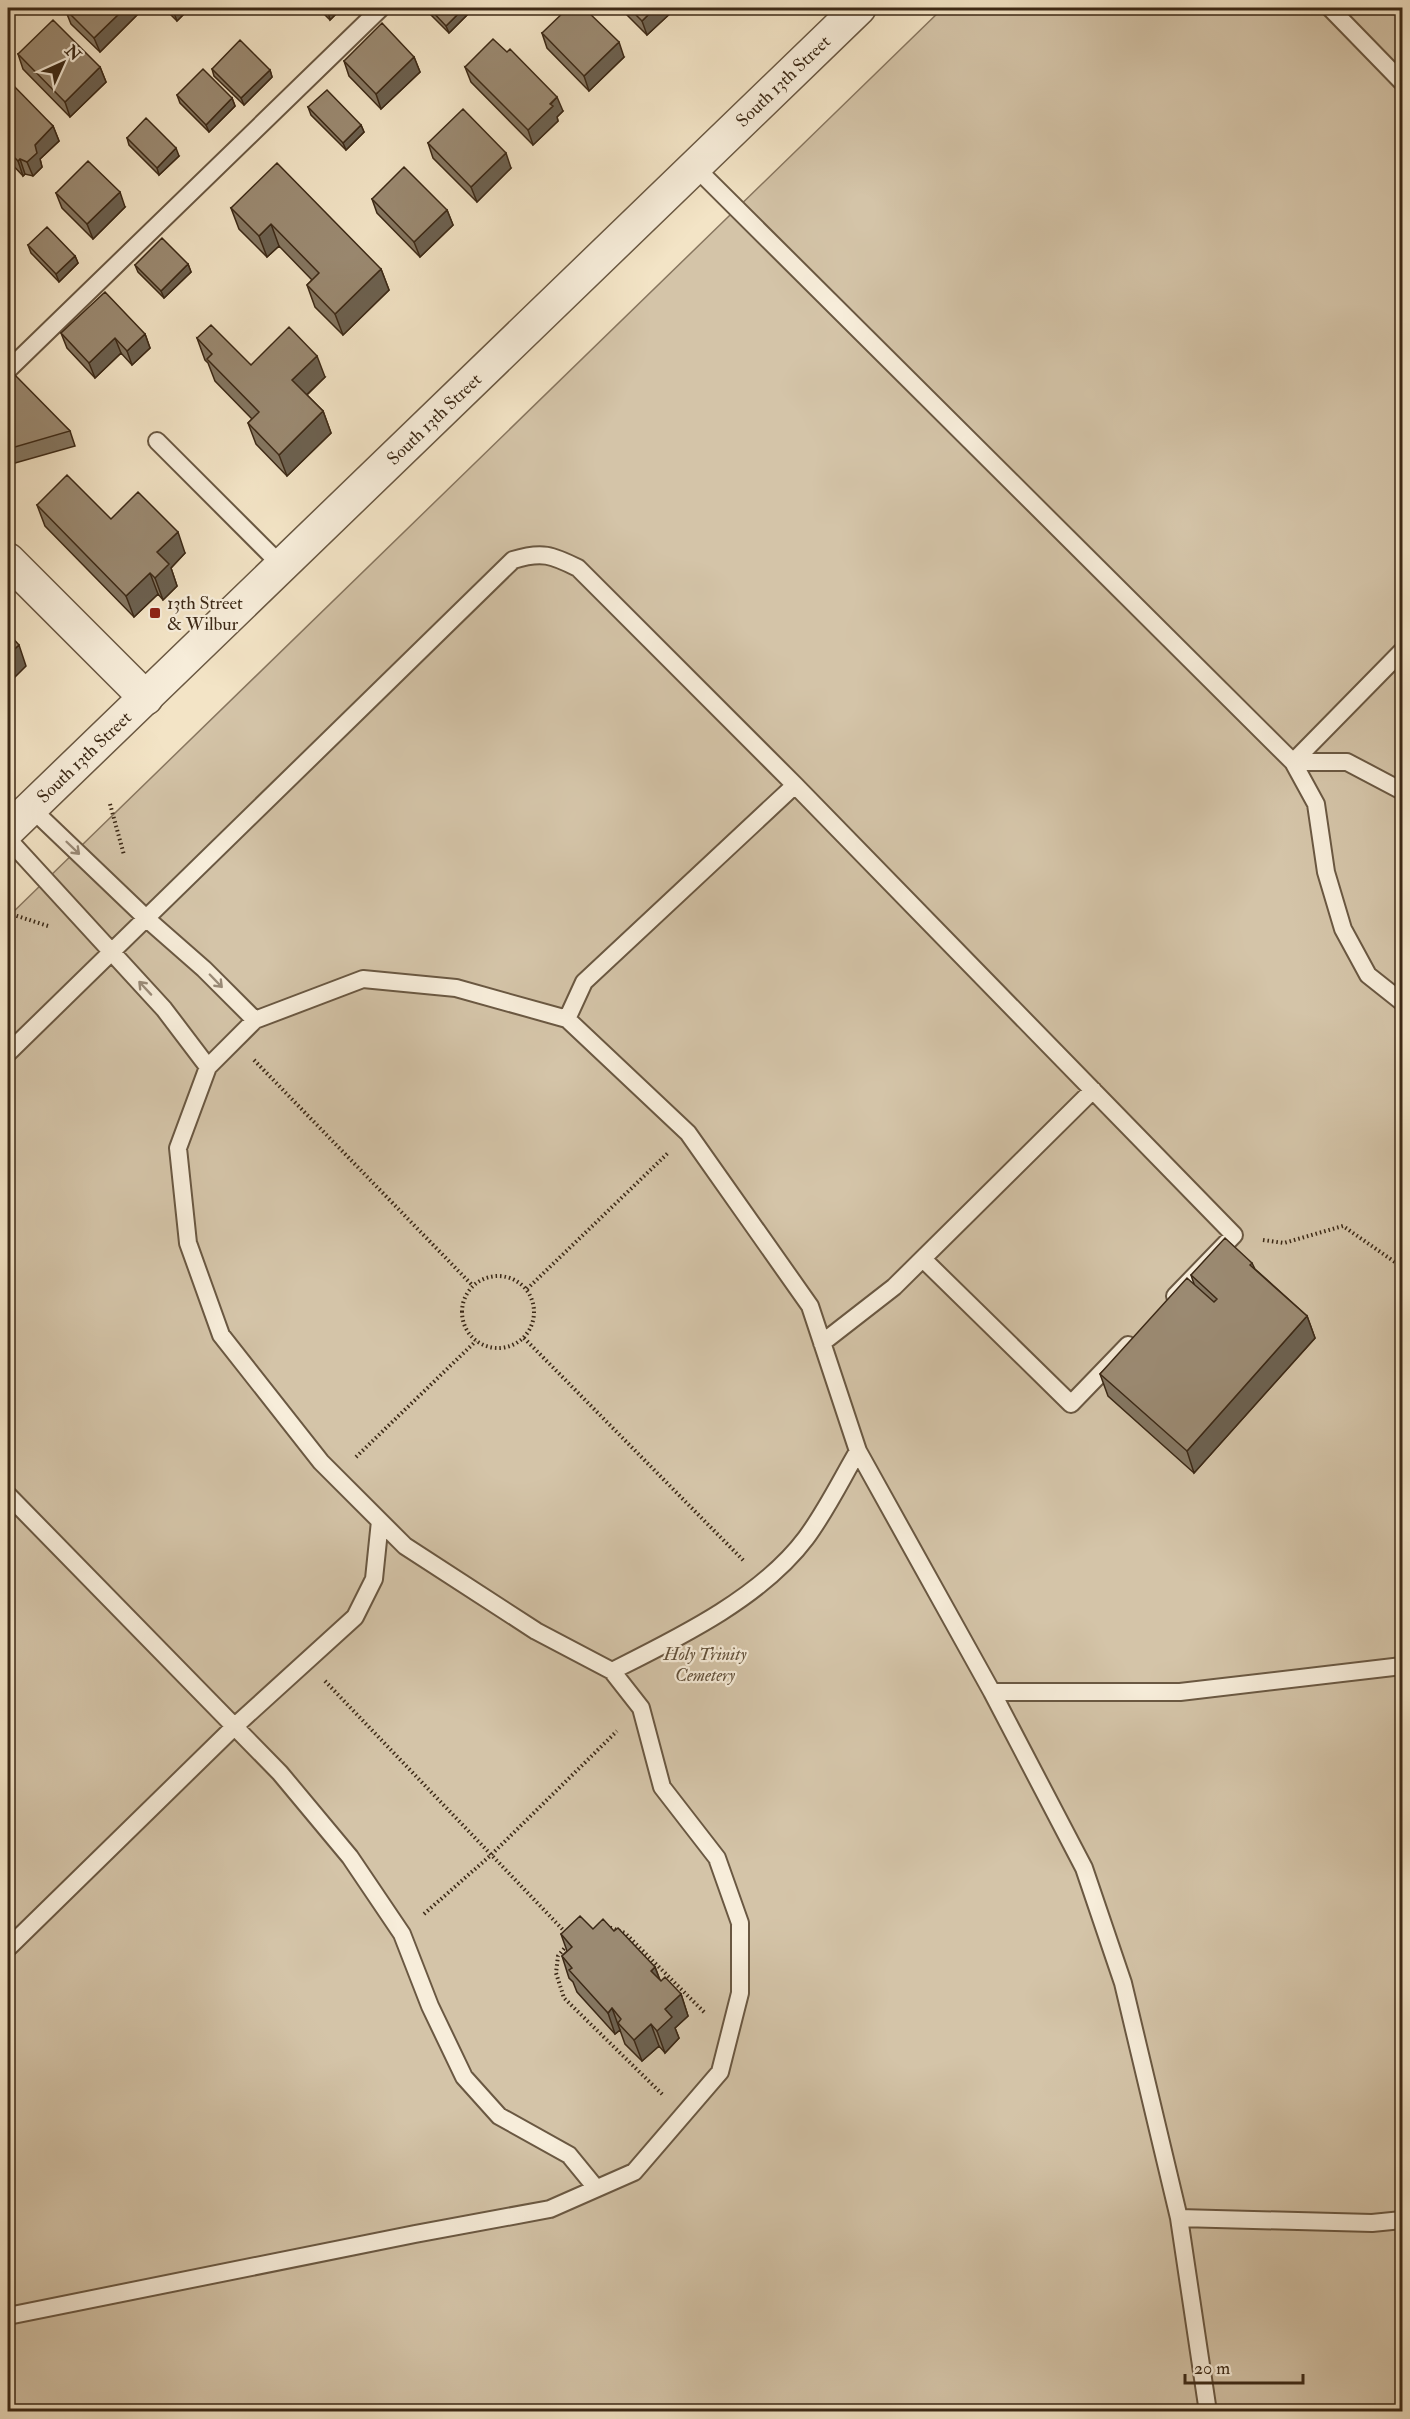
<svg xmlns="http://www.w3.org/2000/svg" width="1410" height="2419" font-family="'IM FELL Double Pica',serif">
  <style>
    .green { fill: #d4c4a8; stroke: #88765f; stroke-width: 1.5 }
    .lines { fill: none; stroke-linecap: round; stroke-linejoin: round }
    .service-casing { stroke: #6a5842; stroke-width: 20 }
    .minor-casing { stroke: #6a5842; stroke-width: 36 }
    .tertiary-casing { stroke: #6a5842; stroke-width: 36 }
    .path { stroke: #3c2916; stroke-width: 4; stroke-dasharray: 1.5 3; stroke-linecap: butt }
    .service { stroke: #f7edda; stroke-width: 16 }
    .minor { stroke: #f7edda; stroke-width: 33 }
    .tertiary { stroke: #f7edda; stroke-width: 33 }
    .wall { fill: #857762; stroke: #3c2916; stroke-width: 1.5 }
    .shaded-wall { fill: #6c6150; stroke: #3c2916; stroke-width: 1.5 }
    .building { fill: #9b8a72; stroke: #3c2916; stroke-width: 1.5 }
    .oneway { stroke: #9a8b78 }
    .poi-dot { fill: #8f2418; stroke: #f7edda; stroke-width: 2 }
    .labels { text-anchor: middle; stroke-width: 4.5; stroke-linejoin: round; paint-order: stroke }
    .street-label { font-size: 18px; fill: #3c2916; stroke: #f7edda }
    .poi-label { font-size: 18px; fill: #3c2916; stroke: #f7edda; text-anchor: start }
    .park-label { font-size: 18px; font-style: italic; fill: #62503a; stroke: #f7edda }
  </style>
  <rect width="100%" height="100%" fill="#f3e4c6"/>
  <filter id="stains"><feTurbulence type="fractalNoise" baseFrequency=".00333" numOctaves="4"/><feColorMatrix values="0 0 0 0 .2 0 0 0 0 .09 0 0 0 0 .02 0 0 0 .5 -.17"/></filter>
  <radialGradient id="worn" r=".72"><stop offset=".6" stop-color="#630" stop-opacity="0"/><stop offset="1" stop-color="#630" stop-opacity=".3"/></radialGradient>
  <path class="green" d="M 943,8 L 1402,8 L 1402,2411 L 8,2412 L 8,917 Z"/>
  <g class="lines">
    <defs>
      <path id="service" d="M 1330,8 L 1402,82
        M 695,167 L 1293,762 L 1316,804 L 1326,872 L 1343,929 L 1368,975 L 1402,1002
        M 8,370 L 381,8
        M 157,441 L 282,566
        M 1293,762 L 1402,651
        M 1293,762 L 1347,762 L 1402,791
        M 31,808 L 147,919 L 204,969 L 255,1020
        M 8,839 L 164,1009 L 208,1067
        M 567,1019 L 584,982 L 795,785
        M 8,1053 L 513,560 C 542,551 552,555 578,568 L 795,785 L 1234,1235 L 1175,1296
        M 923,1259 L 1071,1404 L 1128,1345
        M 822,1343 L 894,1287 L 1093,1090
        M 8,1495 L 280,1773 L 350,1857 L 402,1934 L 430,2006 L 464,2077 L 499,2116 L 569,2155 L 596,2188
        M 612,1671 C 678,1638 761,1598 806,1538 C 826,1511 841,1480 858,1451
        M 992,1692 L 1180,1692 L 1402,1666
        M 8,1948 L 234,1727 L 355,1617 L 374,1579 L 380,1521
        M 1179,2218 L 1372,2223 L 1402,2220
        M 8,2316 L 415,2234 L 550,2209 L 634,2172 L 720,2072 L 740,1993 L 740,1923 L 717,1858 L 662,1787 L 641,1708 L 612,1671 L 536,1631 L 405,1546 L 321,1462 L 221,1335 L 188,1243 L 178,1148 L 208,1067 L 255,1020 L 363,979 L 456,988 L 567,1019 L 688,1133 L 810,1306 L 858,1451 L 992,1692 L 1084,1868 L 1123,1983 L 1179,2218 L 1208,2412"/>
      <path id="minor" d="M 8,560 L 146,698"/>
      <path id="tertiary" d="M 8,830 L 859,8"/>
    </defs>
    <use href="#service" class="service-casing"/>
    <use href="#minor" class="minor-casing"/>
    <use href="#tertiary" class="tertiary-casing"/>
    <path class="path" d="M 110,804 L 124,855
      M 8,913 L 48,926
      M 254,1060 L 473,1286
      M 1263,1240 L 1284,1243 L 1343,1226 L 1402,1267
      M462 1312a36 36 0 1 1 72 0a36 36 0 1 1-72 0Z
      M 527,1289 L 669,1152
      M 524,1338 L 745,1562
      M 356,1457 L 476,1341
      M 325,1681 L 567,1934
      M 424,1914 L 491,1855 L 617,1731
      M 606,1926 L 625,1933 L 705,2013
      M 567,1945 L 558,1956 L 556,1973 L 564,1998 L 663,2095"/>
    <use href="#service" class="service"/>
    <use href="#minor" class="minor"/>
    <use href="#tertiary" class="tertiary"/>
  </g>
  <path class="wall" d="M 164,8 L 190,8 L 177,21 Z
    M 318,8 L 342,8 L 330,20 Z
    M 424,8 L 467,8 L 469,13 L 449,33 Z
    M 620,8 L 676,8 L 647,35 Z
    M 65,9 L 138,14 L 100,52 L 71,24 Z
    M 542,33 L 624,57 L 589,91 L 547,48 Z
    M 18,54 L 100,67 L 106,82 L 70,117 L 23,69 Z
    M 414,57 L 420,72 L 381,109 L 349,76 L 344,61 Z
    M 465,67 L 563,111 L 557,117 L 558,121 L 533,145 L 471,82 Z
    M 212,69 L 270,70 L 272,77 L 244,105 L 214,76 Z
    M 8,85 L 53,126 L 59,141 L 40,159 L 42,167 L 33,176 L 25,174 L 23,176 L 8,160 Z
    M 177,95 L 232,98 L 235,106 L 209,132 L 180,103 Z
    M 308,107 L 361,125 L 364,132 L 346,150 L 311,115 Z
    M 127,138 L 179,156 L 159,175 L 129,145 Z
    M 428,143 L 511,168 L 477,202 L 433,158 Z
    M 56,193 L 125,207 L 93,239 L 62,208 Z
    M 372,199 L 447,210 L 453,225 L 420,257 L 377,213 Z
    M 231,208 L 381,269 L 389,290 L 343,335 L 315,307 L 307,285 L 312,280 L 279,246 L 267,257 L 239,229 Z
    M 28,245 L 75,256 L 78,263 L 59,282 L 31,253 Z
    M 188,264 L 191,272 L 164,298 L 138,272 L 135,265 Z
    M 61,333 L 145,334 L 150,348 L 132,365 L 121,353 L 95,378 L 67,348 Z
    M 197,338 L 251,365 L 325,377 L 307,395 L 323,411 L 331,433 L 287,476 L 256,444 L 248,423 L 252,419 L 215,381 L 208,363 L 205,360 Z
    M 8,378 L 70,431 L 75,446 L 8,465 Z
    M 37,505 L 111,519 L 185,553 L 171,568 L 177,586 L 163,600 L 158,594 L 134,617 L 45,526 Z
    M 1252,1263 L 1255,1269 L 1307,1316 L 1315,1338 L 1194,1473 L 1108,1396 L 1100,1374 L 1194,1284 L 1191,1275 Z
    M 593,1929 L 614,1931 L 655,1967 L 660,1980 L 681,1994 L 688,2016 L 675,2028 L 679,2038 L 665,2053 L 659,2046 L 642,2061 L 625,2044 L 620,2030 L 615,2034 L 577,1992 L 573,1982 L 569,1978 L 562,1956 L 567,1951 L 561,1934 Z"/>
  <path class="shaded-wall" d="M 125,8 L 135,8 L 138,14 L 100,52 L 94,38 Z
    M 172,8 L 190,8 L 177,21 Z
    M 332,8 L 342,8 L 330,20 L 328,12 Z
    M 464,8 L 467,8 L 469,13 L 449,33 L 446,26 Z
    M 655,8 L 676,8 L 647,35 L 642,21 Z
    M 619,42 L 624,57 L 589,91 L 584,76 Z
    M 414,57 L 420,72 L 381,109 L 376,94 Z
    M 100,67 L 106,82 L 70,117 L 65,102 Z
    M 270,70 L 272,77 L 244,105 L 241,98 Z
    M 557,97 L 563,111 L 557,117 L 558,121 L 533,145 L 528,130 Z
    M 232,98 L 235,106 L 209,132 L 206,125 Z
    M 361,125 L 364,132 L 346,150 L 343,143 Z
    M 53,126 L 59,141 L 40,159 L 42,167 L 33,176 L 27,162 L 35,145 Z
    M 176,148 L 179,156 L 159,175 L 157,168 Z
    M 506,153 L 511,168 L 477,202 L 471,187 Z
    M 20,159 L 25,174 L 23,176 L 18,161 Z
    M 120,192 L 125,207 L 93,239 L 87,224 Z
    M 447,210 L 453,225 L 420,257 L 414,242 Z
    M 271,224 L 279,246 L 267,257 L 259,236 Z
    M 75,256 L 78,263 L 59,282 L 56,274 Z
    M 188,264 L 191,272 L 164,298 L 161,291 Z
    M 381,269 L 389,290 L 343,335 L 335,314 Z
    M 145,334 L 150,348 L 132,365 L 127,351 Z
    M 115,338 L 121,353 L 95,378 L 89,363 Z
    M 317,356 L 325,377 L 300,401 L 292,380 Z
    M 323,411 L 331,433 L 287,476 L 279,455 Z
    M 178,532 L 185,553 L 171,568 L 177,586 L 163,600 L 155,578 L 157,552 Z
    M 150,573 L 158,594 L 134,617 L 126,596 Z
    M 19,645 L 26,666 L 8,684 L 8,655 Z
    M 1307,1316 L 1315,1338 L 1194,1473 L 1187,1451 Z
    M 655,1967 L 663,1989 L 651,1971 Z
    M 681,1994 L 688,2016 L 675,2028 L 679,2038 L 665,2053 L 657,2031 L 665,2009 Z
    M 612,2008 L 620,2030 L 615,2034 L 608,2013 Z
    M 651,2024 L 659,2046 L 642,2061 L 634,2040 Z"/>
  <path class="building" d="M 67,8 L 125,8 L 94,38 L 65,9 Z
    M 323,8 L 332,8 L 328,12 Z
    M 429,8 L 464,8 L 446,26 Z
    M 568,8 L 584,8 L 619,42 L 584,76 L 542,33 Z
    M 629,8 L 655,8 L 642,21 Z
    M 53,20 L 100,67 L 65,102 L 18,54 Z
    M 382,23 L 414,57 L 376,94 L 344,61 Z
    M 493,39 L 507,52 L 510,49 L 557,97 L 550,104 L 553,106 L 528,130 L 465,67 Z
    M 240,40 L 270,70 L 241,98 L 212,69 Z
    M 203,69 L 232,98 L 206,125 L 177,95 Z
    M 10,82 L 53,126 L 35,145 L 37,153 L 27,162 L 20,159 L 18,161 L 8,151 L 8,85 Z
    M 327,90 L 361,125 L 343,143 L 308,107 Z
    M 463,109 L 506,153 L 471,187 L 428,143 Z
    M 146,118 L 176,148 L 157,168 L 127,138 Z
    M 88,161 L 120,192 L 87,224 L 56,193 Z
    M 277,163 L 381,269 L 335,314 L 307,285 L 319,273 L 271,224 L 259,236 L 231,208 Z
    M 404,167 L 447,210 L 414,242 L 372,199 Z
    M 47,227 L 75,256 L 56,274 L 28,245 Z
    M 162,238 L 188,264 L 161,291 L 135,265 Z
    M 105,292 L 145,334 L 127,351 L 115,338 L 89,363 L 61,333 Z
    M 211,325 L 251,365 L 289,327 L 317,356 L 292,380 L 323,411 L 279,455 L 248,423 L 259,412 L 207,359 L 212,354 L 197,338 Z
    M 13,373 L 70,431 L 8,449 L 8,378 Z
    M 67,475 L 111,519 L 138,492 L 178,532 L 157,552 L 169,564 L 155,578 L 150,573 L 126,596 L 37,505 Z
    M 8,633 L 19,645 L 8,655 Z
    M 1225,1238 L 1252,1263 L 1250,1265 L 1307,1316 L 1187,1451 L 1100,1374 L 1187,1278 L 1214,1302 L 1217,1299 L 1191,1275 Z
    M 580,1916 L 593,1929 L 603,1919 L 614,1931 L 618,1928 L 655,1967 L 651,1971 L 661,1981 L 665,1977 L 681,1994 L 665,2009 L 672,2017 L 657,2031 L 651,2024 L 634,2040 L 618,2023 L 621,2019 L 612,2008 L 608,2013 L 569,1970 L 572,1968 L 562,1956 L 572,1947 L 561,1934 Z"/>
  <defs><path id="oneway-shaft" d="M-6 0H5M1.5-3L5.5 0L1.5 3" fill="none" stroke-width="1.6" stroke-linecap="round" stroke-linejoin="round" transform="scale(1.5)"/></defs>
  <g class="oneway">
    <use href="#oneway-shaft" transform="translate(73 848) rotate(44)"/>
    <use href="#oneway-shaft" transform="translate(216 981) rotate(46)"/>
    <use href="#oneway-shaft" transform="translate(145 988) rotate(-133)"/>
  </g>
  <rect class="poi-dot" x="149" y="607" width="12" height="12" rx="3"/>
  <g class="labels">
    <g class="street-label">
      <text transform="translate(783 81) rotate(-44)" y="6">South 13th Street</text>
      <text transform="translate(434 419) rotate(-44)" y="6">South 13th Street</text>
      <text transform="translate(84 757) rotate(-44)" y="6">South 13th Street</text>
    </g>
    <g class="poi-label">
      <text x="167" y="609">13th Street<tspan x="167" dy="21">&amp; Wilbur</tspan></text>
    </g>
    <g class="park-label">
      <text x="705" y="1660">Holy Trinity<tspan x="705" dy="21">Cemetery</tspan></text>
    </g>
  </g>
  <rect width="1410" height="2419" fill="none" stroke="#f3e4c6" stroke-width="30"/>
  <rect x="9" y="9" width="1392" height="2401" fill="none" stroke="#3c2916" stroke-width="3"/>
  <rect x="15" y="15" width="1380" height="2389" fill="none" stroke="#3c2916" stroke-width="1.5"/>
  <g transform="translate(63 63) rotate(45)" stroke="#f7edda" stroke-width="4.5" paint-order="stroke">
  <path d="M0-4.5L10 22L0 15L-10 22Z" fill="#3c2916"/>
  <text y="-9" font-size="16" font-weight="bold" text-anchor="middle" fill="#3c2916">N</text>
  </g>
  <path d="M1185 2374v9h118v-9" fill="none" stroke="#3c2916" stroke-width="3"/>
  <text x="1194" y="2374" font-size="18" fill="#3c2916" stroke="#f7edda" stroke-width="4.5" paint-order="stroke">20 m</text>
  <rect width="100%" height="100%" filter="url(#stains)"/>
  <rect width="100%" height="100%" fill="url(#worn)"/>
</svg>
